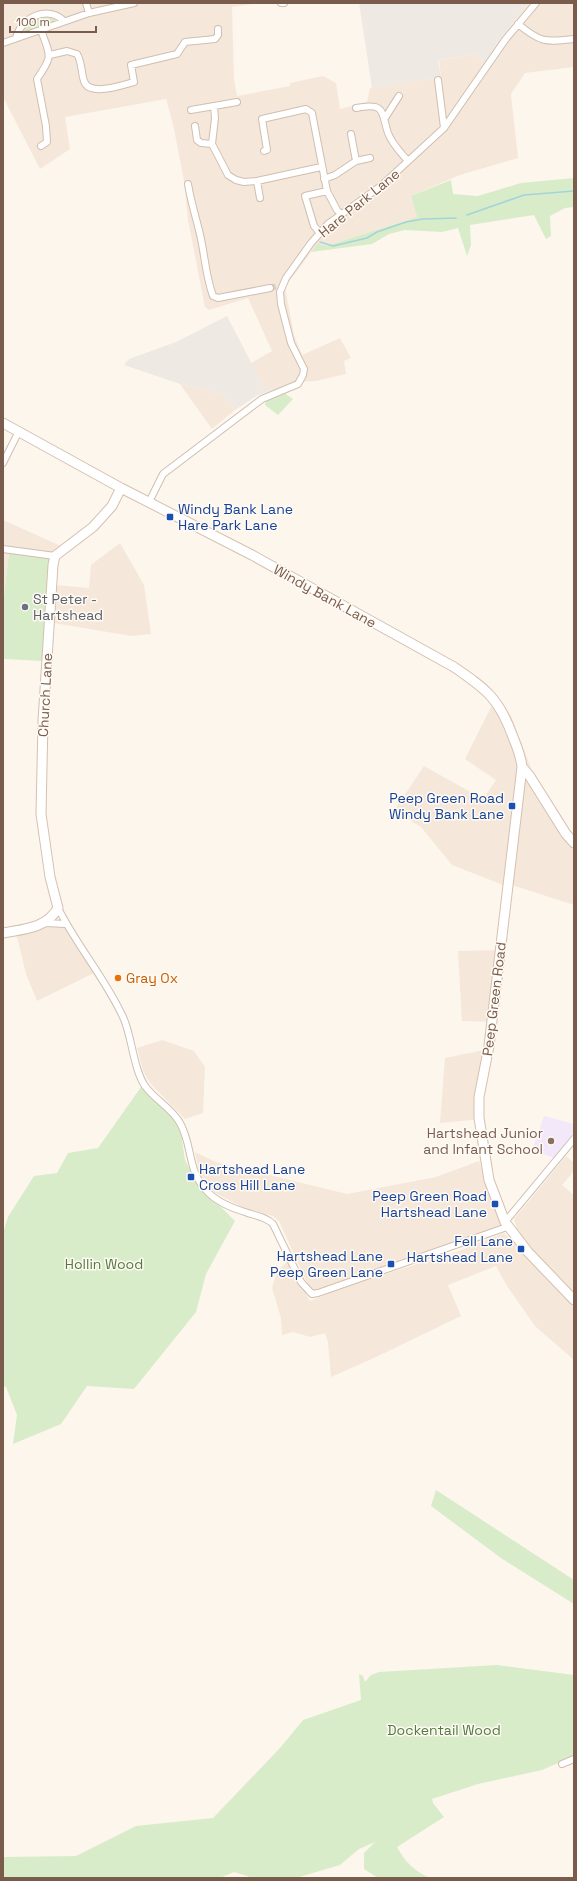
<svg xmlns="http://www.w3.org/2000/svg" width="577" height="1881" font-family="'Space Grotesk',sans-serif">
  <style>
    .residential { fill: #f5e8da }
    .industrial { fill: #efe9e4 }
    .education { fill: #f3e8fa }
    .green { fill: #d8ecc9 }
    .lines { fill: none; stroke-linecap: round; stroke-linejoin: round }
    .stream { stroke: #a5d3da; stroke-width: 1.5 }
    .street-tunnel { stroke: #dcd0c4; stroke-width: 6; stroke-dasharray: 6 3; stroke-linecap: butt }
    .street-casing { stroke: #d1beb0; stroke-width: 8 }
    .secondary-casing { stroke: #d6c0b0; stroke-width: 11 }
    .street { stroke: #fff; stroke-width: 6 }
    .secondary { stroke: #fff; stroke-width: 9 }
    .transit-dot { fill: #1a4fb4; stroke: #fffaf3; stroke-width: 1.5 }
    .worship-dot { fill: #6b7280; stroke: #fffaf3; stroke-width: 1.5 }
    .food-dot { fill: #e8710a; stroke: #fffaf3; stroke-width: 1.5 }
    .education-dot { fill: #8d6e63; stroke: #fffaf3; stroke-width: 1.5 }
    .labels { text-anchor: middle; stroke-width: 3; stroke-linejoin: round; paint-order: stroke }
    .street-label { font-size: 14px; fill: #7a5c4d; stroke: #fffaf3 }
    .transit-label { font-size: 14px; fill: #164399; stroke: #fffaf3; text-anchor: end }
    .worship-label { font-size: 14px; fill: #5b616d; stroke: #fffaf3; text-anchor: start }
    .food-label { font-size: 14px; fill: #c56008; stroke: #fffaf3; text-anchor: start }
    .education-label { font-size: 14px; fill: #785e54; stroke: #fffaf3; text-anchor: end }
    .park-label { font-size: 14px; fill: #537a41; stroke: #fffaf3 }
  </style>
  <rect width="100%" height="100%" fill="#fdf6ec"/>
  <path class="residential" d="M 3,3 L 259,3 L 232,7 L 234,79 L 237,96 L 290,86 L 290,83 L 323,76 L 336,83 L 340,109 L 367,102 L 370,88 L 441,77 L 439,60 L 476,54 L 485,63 L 496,44 L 529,3 L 574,3 L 574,67 L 525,73 L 511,94 L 518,158 L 460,175 L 411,196 L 417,217 L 326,246 L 318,243 L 285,287 L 294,335 L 302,355 L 340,338 L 351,358 L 344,361 L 346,374 L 316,381 L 297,382 L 273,390 L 264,387 L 251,363 L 272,351 L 248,298 L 209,310 L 205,307 L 188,220 L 184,181 L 173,124 L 166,99 L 65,117 L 70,149 L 40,169 L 3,97 Z
    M 180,384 L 225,395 L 235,410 L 212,429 Z
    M 3,520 L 61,546 L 49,559 L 9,552 L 3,606 Z
    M 120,543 L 144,585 L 151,634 L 131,636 L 54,623 L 55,585 L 89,588 L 91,565 Z
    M 497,695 L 511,716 L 531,768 L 574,836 L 574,905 L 512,885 L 503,885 L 452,865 L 421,827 L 394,811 L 424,766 L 483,799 L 496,780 L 465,759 Z
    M 63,926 L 68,930 L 94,973 L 37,1001 L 26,974 L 16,933 L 47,927 Z
    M 504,950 L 496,1022 L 462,1021 L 458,951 Z
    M 162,1040 L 194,1051 L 205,1067 L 203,1113 L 185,1119 L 150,1083 L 143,1071 L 137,1048 Z
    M 494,1048 L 483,1098 L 482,1119 L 440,1123 L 445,1058 Z
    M 195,1152 L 216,1162 L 347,1194 L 436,1177 L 479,1161 L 501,1225 L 438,1249 L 320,1290 L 313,1290 L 307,1283 L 279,1221 L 273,1216 L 244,1208 L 214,1192 L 199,1173 Z
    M 566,1156 L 574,1163 L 574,1171 L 562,1185 L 574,1195 L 574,1293 L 527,1245 L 518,1233 L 514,1219 Z
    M 504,1233 L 574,1305 L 574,1360 L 535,1326 L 507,1286 L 496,1266 L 448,1285 L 461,1316 L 376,1357 L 331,1377 L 328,1342 L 325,1333 L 310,1337 L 293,1332 L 282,1335 L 281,1318 L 272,1288 L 277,1271 L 288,1261 L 310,1301 L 344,1287 L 459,1251 Z"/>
  <path class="industrial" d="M 359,3 L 529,3 L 496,44 L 485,63 L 476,54 L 438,60 L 441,77 L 372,88 Z
    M 227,316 L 264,387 L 273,390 L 258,395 L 235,410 L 225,395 L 180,384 L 124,365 L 129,359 L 176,342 Z"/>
  <path class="education" d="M 544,1116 L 574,1124 L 574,1133 L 554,1158 L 532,1150 Z"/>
  <path class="green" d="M 47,13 L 64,21 L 16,38 L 26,21 Z
    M 574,178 L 574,207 L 565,208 L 550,216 L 551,236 L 546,239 L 534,215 L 470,225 L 471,245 L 467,256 L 458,228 L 442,232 L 405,230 L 389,234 L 372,244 L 311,252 L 318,243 L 326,246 L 417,217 L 411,196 L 451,180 L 453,194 L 478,196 L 521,183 Z
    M 284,393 L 293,399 L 278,415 L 265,405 C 266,397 277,395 284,393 Z
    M 9,552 L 49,559 L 43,661 L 4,659 L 3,606 Z
    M 141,1087 L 171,1115 L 181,1133 L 185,1160 L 196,1182 L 235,1221 L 206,1274 L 196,1312 L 134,1389 L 87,1386 L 61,1424 L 13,1444 L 17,1415 L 6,1387 L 3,1386 L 3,1233 L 8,1217 L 34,1176 L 57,1173 L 68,1153 L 98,1148 Z
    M 436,1490 L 574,1580 L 574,1604 L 501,1558 L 431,1506 Z
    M 497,1665 L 574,1675 L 574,1756 L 542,1770 L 478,1784 L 432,1799 L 433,1803 L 444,1817 L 397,1847 C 405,1862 414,1871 430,1878 L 378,1878 L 364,1869 L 364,1853 L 375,1842 L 359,1849 L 340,1865 L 296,1878 L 253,1878 L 234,1872 L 220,1878 L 3,1878 L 3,1857 L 76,1856 L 136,1826 L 213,1818 L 280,1748 L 303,1720 L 361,1700 L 359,1674 L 363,1676 L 365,1682 L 371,1675 L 379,1672 Z"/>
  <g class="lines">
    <path class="stream" d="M 467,215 L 524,195 L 574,191
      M 320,242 L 333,246 L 367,238 L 377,232 L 406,222 L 423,219 L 456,218"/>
    <path class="street-tunnel" d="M 270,288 L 277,286"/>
    <defs>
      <path id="street" d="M 86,3 L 89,13
        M 281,3 L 284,3
        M 518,24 C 541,43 545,42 574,39
        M 16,38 C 21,17 48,5 64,21
        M 3,43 L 89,13 L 134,3
        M 50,55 L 67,51 L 77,54 C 82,62 81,72 84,81 C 89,97 122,85 134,82 L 131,65 L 177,54 L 185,42 L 215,39 L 218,35 L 218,29
        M 438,80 L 444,128
        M 214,106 L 237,102
        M 356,108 C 386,102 381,112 388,133 C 392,144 401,153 408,161
        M 191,110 L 214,106 L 215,118 L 212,144 L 228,175 L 236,180 L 244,182 L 257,181 L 321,167
        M 385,118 L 399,96
        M 195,126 L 197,140 L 201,143 L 212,144
        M 351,134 L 356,161
        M 41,146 L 47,142 L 46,126 L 37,79 C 54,55 50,56 41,30
        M 264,151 L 267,150 L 262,119 L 306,109 L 312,113 L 327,191
        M 324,179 L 335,175 L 356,161 L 370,158
        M 257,181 L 260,198
        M 188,184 C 191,203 197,220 201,239 C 205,258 206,277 213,296 L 218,298 L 270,288
        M 320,233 L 314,226 L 305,196 L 327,191 L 337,210 L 342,215
        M 3,463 L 18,433
        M 149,502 L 163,474 L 262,399 L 298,384 L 303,375 L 304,369 L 291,343 L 281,304 L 280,292 L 286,278 L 311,243 L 328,224 L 381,186 L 444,128 L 505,40 L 536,3
        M 3,549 L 55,556
        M 58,908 C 77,946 105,978 123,1017 C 132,1036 133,1068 145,1086 C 155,1100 172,1108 180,1123 C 193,1146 187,1170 206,1190 C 215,1201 232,1208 245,1212 C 255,1216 265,1216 273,1224 L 301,1282 L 312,1294 L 318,1293 L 507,1227
        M 45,923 L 66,924
        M 505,1222 L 574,1139
        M 562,1764 L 574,1759"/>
      <path id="secondary" d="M 3,423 L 121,488 L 252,555 L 454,667 C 486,689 499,698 513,737 C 517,747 521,756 522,767 L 489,1046 L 479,1097 L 479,1118 L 489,1180 L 505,1222 L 528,1252 L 574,1300
        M 522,767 L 529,775 L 566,834 L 574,843
        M 3,933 C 24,929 47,928 58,908 L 50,877 L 41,814 L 43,721 L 53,565 L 55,556 L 93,527 L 112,506 L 121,488"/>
    </defs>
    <use href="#street" class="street-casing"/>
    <use href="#secondary" class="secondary-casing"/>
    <use href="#street" class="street"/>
    <use href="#secondary" class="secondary"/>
  </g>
  <g class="transit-dot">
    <rect x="166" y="513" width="8" height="8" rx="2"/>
    <rect x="508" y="802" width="8" height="8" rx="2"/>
    <rect x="187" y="1173" width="8" height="8" rx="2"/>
    <rect x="491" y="1200" width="8" height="8" rx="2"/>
    <rect x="517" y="1245" width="8" height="8" rx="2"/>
    <rect x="387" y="1260" width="8" height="8" rx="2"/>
  </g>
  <circle class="worship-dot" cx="25" cy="607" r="4"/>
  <circle class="food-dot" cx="118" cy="978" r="4"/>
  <circle class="education-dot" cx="551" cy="1141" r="4"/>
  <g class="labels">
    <g class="street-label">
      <text transform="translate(359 203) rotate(-39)" y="5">Hare Park Lane</text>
      <text transform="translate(325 596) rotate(29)" y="5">Windy Bank Lane</text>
      <text transform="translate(45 695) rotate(-87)" y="5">Church Lane</text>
      <text transform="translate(494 999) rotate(-83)" y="5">Peep Green Road</text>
    </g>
    <g class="transit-label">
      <text x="178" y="514" text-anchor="start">Windy Bank Lane<tspan x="178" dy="16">Hare Park Lane</tspan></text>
      <text x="504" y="803">Peep Green Road<tspan x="504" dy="16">Windy Bank Lane</tspan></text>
      <text x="199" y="1174" text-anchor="start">Hartshead Lane<tspan x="199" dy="16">Cross Hill Lane</tspan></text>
      <text x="487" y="1201">Peep Green Road<tspan x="487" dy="16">Hartshead Lane</tspan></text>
      <text x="513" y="1246">Fell Lane<tspan x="513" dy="16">Hartshead Lane</tspan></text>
      <text x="383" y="1261">Hartshead Lane<tspan x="383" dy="16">Peep Green Lane</tspan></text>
    </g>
    <g class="worship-label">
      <text x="33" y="604">St Peter -<tspan x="33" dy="16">Hartshead</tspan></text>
    </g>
    <g class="food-label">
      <text x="126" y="983">Gray Ox</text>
    </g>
    <g class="education-label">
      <text x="543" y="1138">Hartshead Junior<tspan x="543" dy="16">and Infant School</tspan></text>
    </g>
    <g class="park-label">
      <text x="104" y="1269">Hollin Wood</text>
      <text x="444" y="1735">Dockentail Wood</text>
    </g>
  </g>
  <rect width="577" height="1881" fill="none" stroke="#7a5c4d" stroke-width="8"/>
  <path d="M10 26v6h86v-6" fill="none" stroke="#7a5c4d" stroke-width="2"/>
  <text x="16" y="26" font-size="12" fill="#7a5c4d" stroke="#fffaf3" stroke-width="3" paint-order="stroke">100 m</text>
</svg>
